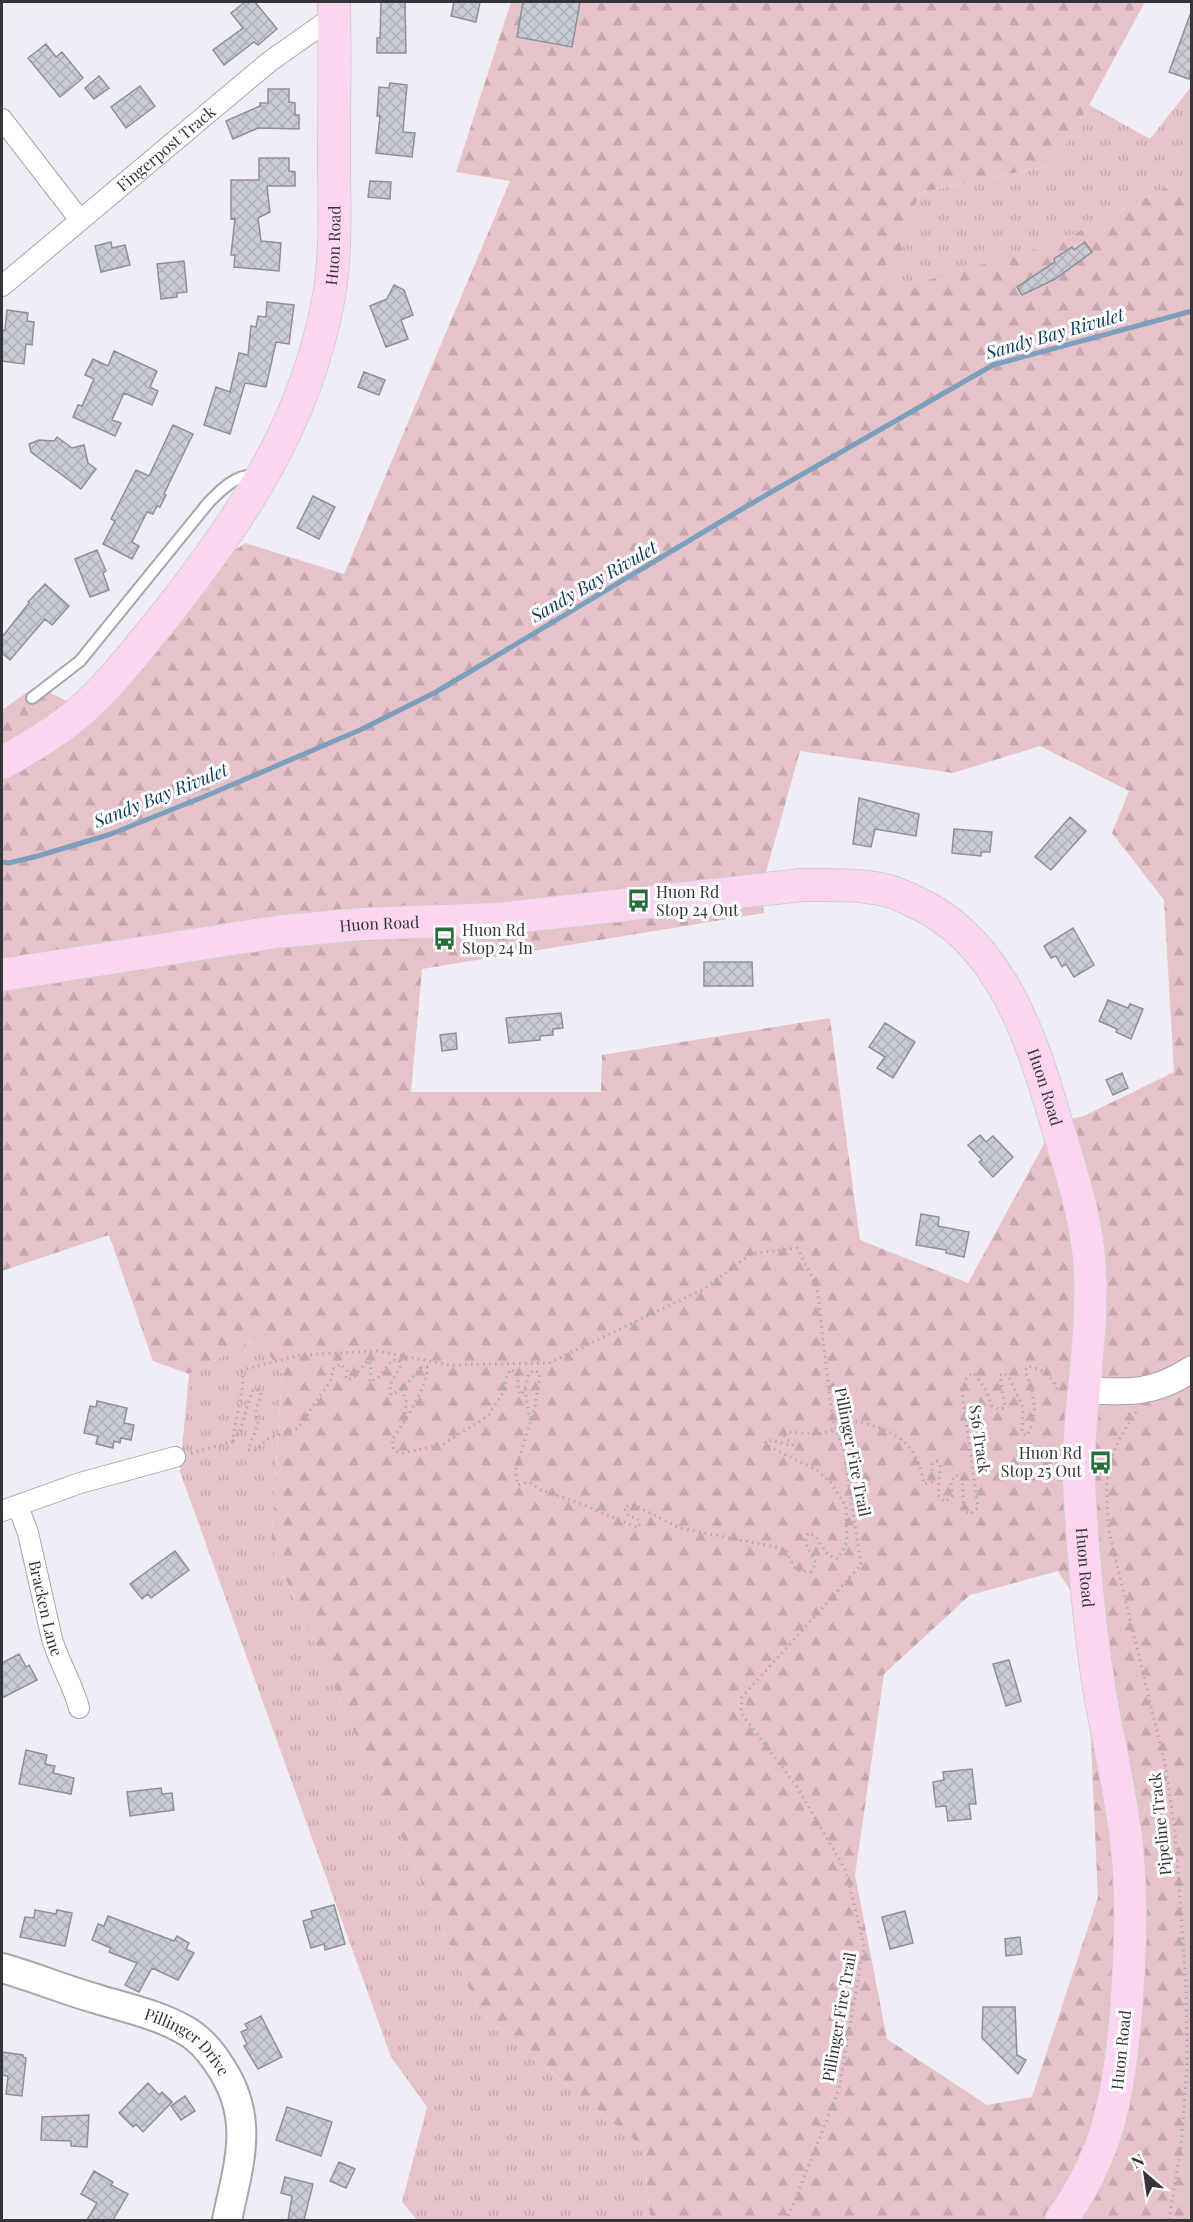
<svg xmlns="http://www.w3.org/2000/svg" width="1193" height="2222" font-family="'Playfair Display',serif">
  <style>
    .grass { fill: url(#grass-tufts) }
    .forest { fill: url(#forest-firs); fill-rule: evenodd }
    .lines { fill: none; stroke-linecap: round; stroke-linejoin: round }
    .stream { stroke: #7b9fbd; stroke-width: 5 }
    .building { fill: url(#building-cross-hatch); stroke: #8e9099; stroke-width: 1.5 }
    .service-casing { stroke: #a9a5ae; stroke-width: 14 }
    .minor-casing { stroke: #a9a5ae; stroke-width: 22 }
    .tertiary-casing { stroke: #a9a5ae; stroke-width: 28 }
    .secondary-casing { stroke: #a9a5ae; stroke-width: 32 }
    .primary-casing { stroke: #cfcecf; stroke-width: 34 }
    .path { stroke: #aca9b0; stroke-width: 3; stroke-dasharray: 1.5 4.5; stroke-linecap: butt }
    .service { stroke: #fff; stroke-width: 10 }
    .minor { stroke: #fff; stroke-width: 20 }
    .tertiary { stroke: #fff; stroke-width: 26 }
    .secondary { stroke: #fff; stroke-width: 28 }
    .primary { stroke: #fcd6f1; stroke-width: 32 }
    .labels { text-anchor: middle; stroke-width: 6; stroke-linejoin: round; paint-order: stroke }
    .street-label { font-size: 16px; fill: #353438; stroke: #fdfcfe }
    .poi-label { font-size: 16px; fill: #353438; stroke: #fdfcfe; text-anchor: start }
    .water-label { font-size: 18px; font-style: italic; fill: #0e3a58; stroke: #fdfcfe }
  </style>
  <defs>
    <pattern id="grass-tufts" width="24" height="20" patternUnits="userSpaceOnUse" patternTransform="scale(1.5)"><rect width="24" height="20" fill="#e5c3c8"/><path d="M3 7l-1-3M5 7V3M7 7l1-3M15 17l-1-3M17 17v-4M19 17l1-3" fill="none" stroke="#c5a8ad"/></pattern>
    <pattern id="forest-firs" width="22" height="20" patternUnits="userSpaceOnUse" patternTransform="scale(1.5)"><rect width="22" height="20" fill="#e5c3c8"/><path d="M5 1l3.5 6h-7zM16 11l3.5 6h-7z" fill="#c5a8ad"/></pattern>
    <pattern id="building-cross-hatch" width="8" height="8" patternUnits="userSpaceOnUse" patternTransform="scale(1.5)"><rect width="8" height="8" fill="#c9ccd6"/><path d="M0 0l8 8M0 8l8-8" fill="none" stroke="#adb0b8"/></pattern>
  </defs>
  <rect width="100%" height="100%" fill="#f1edf7"/>
  <path class="grass" d="M 1191,87 L 1191,175 L 1056,243 L 889,292 L 919,193 L 1053,165 L 1089,105 L 1150,139 Z
    M 257,1337 L 282,1374 L 271,1546 L 480,2013 L 644,2148 L 650,2220 L 417,2220 L 402,2202 L 427,2107 L 391,2057 L 180,1472 L 189,1374 Z"/>
  <path class="forest" d="M 511,2 L 1145,2 L 1089,105 L 1053,165 L 919,193 L 890,291 L 1056,243 L 1191,175 L 1191,2220 L 650,2220 L 644,2148 L 480,2013 L 271,1546 L 282,1374 L 257,1337 L 189,1374 L 153,1361 L 109,1235 L 2,1271 L 2,710 L 36,686 L 83,709 L 193,580 L 245,543 L 344,574 L 510,181 L 456,172 ZM 1040,746 L 1129,791 L 1112,833 L 1164,900 L 1174,1072 L 1084,1116 L 1056,1122 L 968,1283 L 860,1240 L 830,1018 L 602,1055 L 601,1092 L 411,1092 L 422,969 L 764,913 L 761,890 L 800,751 L 953,773 ZM 1058,1571 L 1090,1622 L 1090,1721 L 1098,1897 L 1032,2097 L 987,2105 L 887,2039 L 855,1875 L 884,1674 L 970,1595 Z"/>
  <g class="lines">
    <path class="stream" d="M 2,862 L 9,863 L 38,856 L 111,834 L 213,793 L 360,730 L 436,692 L 747,506 L 993,365 L 1192,311"/>
  </g>
  <path class="building" d="M 245,2 L 255,2 L 277,29 L 258,45 L 254,42 L 224,65 L 213,50 L 243,28 L 231,13 Z
    M 381,2 L 405,2 L 406,53 L 377,53 L 377,38 L 380,38 Z
    M 454,2 L 480,2 L 476,22 L 451,16 Z
    M 523,2 L 580,2 L 572,47 L 517,37 Z
    M 1190,15 L 1191,15 L 1191,71 L 1189,79 L 1169,72 Z
    M 46,44 L 56,57 L 62,52 L 83,78 L 60,97 L 28,58 Z
    M 99,76 L 109,88 L 94,99 L 85,88 Z
    M 390,83 L 407,85 L 403,132 L 415,133 L 412,157 L 376,153 L 380,116 L 377,116 L 379,87 L 389,88 Z
    M 140,86 L 155,106 L 126,128 L 111,107 Z
    M 268,89 L 289,89 L 289,102 L 295,103 L 295,115 L 299,115 L 299,129 L 258,128 L 233,139 L 226,121 L 260,106 L 260,103 L 268,103 Z
    M 259,158 L 289,158 L 289,171 L 295,172 L 295,186 L 267,186 L 270,212 L 258,218 L 261,241 L 281,243 L 279,271 L 234,267 L 235,255 L 231,255 L 235,218 L 231,219 L 231,180 L 259,180 Z
    M 370,181 L 391,182 L 390,199 L 368,197 Z
    M 111,242 L 112,248 L 125,245 L 130,265 L 101,272 L 95,246 Z
    M 1085,242 L 1092,252 L 1055,279 L 1022,295 L 1017,287 L 1055,262 L 1054,259 L 1072,247 L 1074,250 Z
    M 184,261 L 187,292 L 177,293 L 177,297 L 161,299 L 157,264 Z
    M 394,285 L 404,290 L 413,315 L 401,320 L 408,339 L 386,347 L 370,306 L 387,299 Z
    M 267,302 L 294,305 L 289,344 L 276,342 L 266,387 L 245,383 L 230,434 L 204,425 L 216,387 L 230,392 L 239,353 L 248,355 L 251,326 L 256,327 L 258,316 L 266,317 Z
    M 7,310 L 28,313 L 27,321 L 34,322 L 32,345 L 26,344 L 24,364 L 2,361 L 2,330 L 5,330 Z
    M 114,351 L 157,371 L 150,387 L 158,391 L 152,405 L 124,393 L 112,420 L 121,423 L 115,436 L 73,417 L 78,405 L 82,406 L 94,379 L 85,375 L 93,359 L 108,366 Z
    M 364,372 L 385,380 L 379,395 L 358,387 Z
    M 173,425 L 193,434 L 164,494 L 166,495 L 160,507 L 157,506 L 153,514 L 147,512 L 132,542 L 139,546 L 132,559 L 103,544 L 115,521 L 111,519 L 136,470 L 149,476 Z
    M 57,437 L 72,448 L 84,445 L 88,463 L 96,469 L 81,489 L 31,452 L 29,444 L 39,440 L 54,441 Z
    M 313,496 L 335,507 L 319,539 L 297,528 Z
    M 97,550 L 106,571 L 103,573 L 109,590 L 90,597 L 75,559 Z
    M 45,584 L 69,606 L 52,625 L 45,619 L 10,660 L 2,653 L 2,637 L 29,603 L 28,602 Z
    M 859,798 L 919,814 L 916,836 L 875,829 L 871,847 L 853,844 Z
    M 1070,817 L 1086,831 L 1051,870 L 1035,857 Z
    M 954,829 L 992,832 L 990,852 L 981,852 L 981,856 L 952,853 Z
    M 1073,928 L 1094,965 L 1074,977 L 1066,964 L 1062,967 L 1056,956 L 1051,958 L 1044,946 Z
    M 704,962 L 752,962 L 753,986 L 704,986 Z
    M 1108,1000 L 1128,1008 L 1130,1004 L 1143,1009 L 1131,1039 L 1116,1032 L 1117,1029 L 1099,1021 Z
    M 561,1013 L 563,1028 L 553,1029 L 553,1035 L 540,1036 L 540,1040 L 509,1043 L 506,1018 Z
    M 885,1023 L 915,1042 L 893,1078 L 877,1068 L 885,1057 L 869,1047 Z
    M 456,1033 L 457,1049 L 442,1051 L 440,1035 Z
    M 1122,1073 L 1128,1088 L 1113,1095 L 1106,1080 Z
    M 980,1135 L 986,1142 L 993,1136 L 1013,1157 L 993,1177 L 979,1162 L 982,1160 L 968,1145 Z
    M 921,1214 L 939,1217 L 938,1226 L 969,1232 L 964,1257 L 946,1253 L 946,1250 L 916,1245 Z
    M 97,1401 L 127,1408 L 124,1423 L 134,1425 L 131,1440 L 121,1438 L 120,1443 L 114,1441 L 113,1448 L 96,1444 L 98,1436 L 84,1433 L 90,1406 L 96,1407 Z
    M 175,1551 L 189,1570 L 151,1598 L 148,1594 L 142,1599 L 130,1584 Z
    M 19,1654 L 26,1667 L 29,1665 L 37,1680 L 2,1698 L 2,1663 Z
    M 1009,1660 L 1021,1701 L 1006,1706 L 993,1664 Z
    M 26,1750 L 47,1755 L 45,1764 L 55,1766 L 53,1773 L 74,1778 L 71,1794 L 19,1784 Z
    M 972,1769 L 976,1804 L 969,1804 L 971,1819 L 948,1821 L 946,1806 L 936,1807 L 933,1782 L 944,1780 L 943,1772 Z
    M 161,1788 L 162,1794 L 172,1793 L 174,1810 L 130,1816 L 127,1792 Z
    M 334,1905 L 345,1944 L 325,1950 L 324,1944 L 311,1948 L 303,1921 L 313,1918 L 311,1911 Z
    M 35,1910 L 56,1914 L 57,1910 L 72,1913 L 65,1946 L 20,1937 L 25,1917 L 34,1918 Z
    M 905,1911 L 913,1943 L 890,1949 L 882,1917 Z
    M 108,1916 L 174,1941 L 177,1936 L 189,1943 L 186,1949 L 194,1953 L 178,1980 L 152,1968 L 139,1992 L 125,1985 L 137,1963 L 109,1952 L 111,1948 L 92,1940 L 98,1924 L 104,1926 Z
    M 1020,1937 L 1022,1954 L 1006,1956 L 1005,1939 Z
    M 983,2007 L 1015,2007 L 1017,2055 L 1026,2060 L 1018,2074 L 982,2038 Z
    M 261,2016 L 282,2057 L 258,2069 L 244,2046 L 247,2044 L 241,2032 L 248,2029 L 245,2024 Z
    M 2,2052 L 23,2055 L 23,2057 L 26,2058 L 22,2096 L 6,2094 L 8,2076 L 2,2075 Z
    M 148,2083 L 159,2095 L 162,2092 L 172,2102 L 143,2132 L 136,2124 L 133,2127 L 119,2113 Z
    M 185,2096 L 195,2111 L 181,2120 L 171,2106 Z
    M 287,2107 L 332,2122 L 321,2156 L 276,2140 Z
    M 89,2115 L 87,2147 L 71,2146 L 71,2141 L 41,2140 L 42,2117 Z
    M 339,2162 L 355,2169 L 346,2188 L 330,2181 Z
    M 94,2171 L 113,2182 L 111,2185 L 128,2194 L 113,2220 L 87,2220 L 97,2203 L 81,2194 Z
    M 285,2177 L 313,2184 L 304,2220 L 288,2220 L 292,2196 L 281,2193 Z"/>
  <g class="lines">
    <defs>
      <path id="service" d="M 32,698 L 80,661 L 209,502 C 220,491 236,474 254,476"/>
      <g id="minor">
        <path d="M 2,119 L 80,220"/>
        <path id="s1" d="M 2,286 L 269,62 L 334,16"/>
        <path id="s2" d="M 18,1506 L 28,1533 L 52,1639 C 59,1663 73,1684 79,1708"/>
        <path d="M 2,1511 L 80,1483 L 175,1457"/>
      </g>
      <path id="tertiary" d="M 1085,1390 C 1129,1393 1154,1394 1192,1369"/>
      <g id="secondary">
        <path id="s3" d="M 2,1968 C 34,1977 65,1990 97,1999 C 126,2008 156,2014 183,2029 C 198,2037 209,2049 218,2063 C 256,2117 239,2162 227,2220"/>
      </g>
      <g id="primary">
        <path id="s4" d="M 2,763 C 30,747 60,730 84,708 C 115,680 139,647 165,616 C 241,519 305,425 328,301 C 337,255 334,207 334,160 C 334,107 335,54 334,2"/>
        <path id="s5" d="M 2,975 L 276,932 L 362,924 L 498,919 L 802,885 C 830,885 858,884 885,890 C 895,892 904,897 913,901 C 998,938 1030,1033 1054,1115 C 1069,1165 1087,1217 1090,1269 C 1093,1330 1082,1390 1079,1451 C 1078,1486 1081,1521 1084,1556 C 1088,1604 1093,1652 1101,1699 C 1110,1749 1122,1798 1127,1848 C 1133,1906 1130,1964 1125,2022 C 1118,2099 1107,2156 1061,2220"/>
      </g>
    </defs>
    <use href="#service" class="service-casing"/>
    <use href="#minor" class="minor-casing"/>
    <use href="#tertiary" class="tertiary-casing"/>
    <use href="#secondary" class="secondary-casing"/>
    <use href="#primary" class="primary-casing"/>
    <path class="path" d="M 402,1389 L 406,1401 L 405,1416
      M 525,1389 L 530,1420
      M 1136,1412 C 1104,1460 1105,1476 1109,1532 L 1165,1764 L 1175,1831 L 1186,1984 L 1187,2067 L 1181,2146 L 1169,2220
      M 832,1417 C 861,1422 900,1427 915,1456 C 920,1464 922,1475 924,1484 L 932,1482 L 932,1464 L 937,1461 L 940,1466 L 938,1495 L 945,1502 L 952,1496 L 951,1481 L 956,1475 L 962,1478 L 964,1511 L 971,1514 L 978,1507 L 962,1393 L 967,1377 L 974,1373 L 986,1390 L 992,1406 L 1000,1410 L 1005,1407 L 1000,1375 L 1004,1373 L 1009,1377 L 1023,1407 L 1022,1432 L 1026,1436 C 1040,1417 1034,1392 1025,1371 L 1028,1366 C 1044,1370 1054,1377 1058,1393
      M 233,1441 L 240,1431 L 252,1391 L 255,1389 L 261,1391 L 261,1397 L 256,1409 L 258,1424 L 248,1450 L 257,1450 L 267,1439 L 298,1428 L 331,1380 L 333,1369 L 341,1364 L 347,1371 L 346,1379 L 352,1379 L 368,1360 L 371,1365 L 370,1382 L 378,1378 L 392,1360 L 399,1360 L 401,1365 L 390,1385 L 391,1395 L 402,1389 L 421,1368 L 427,1367 C 428,1387 404,1423 392,1439 L 394,1451 L 403,1453 L 443,1444 L 488,1416 L 504,1391 L 507,1375 L 511,1369 L 518,1376 L 518,1390 L 521,1395 L 525,1389 L 529,1373 L 535,1370 L 540,1374 L 535,1407 L 515,1471 L 518,1485 L 529,1482 L 541,1490 L 577,1502 L 638,1528 L 640,1523 L 637,1518 L 628,1516 L 624,1508 L 630,1505 L 638,1507 L 680,1528 L 785,1549 L 796,1570 L 811,1572 L 816,1563 L 805,1543 L 808,1533 L 815,1536 L 828,1555 L 838,1559 L 847,1542 L 846,1506 L 831,1483 L 817,1470 L 768,1446 L 765,1441 C 776,1439 782,1445 793,1445 L 782,1434 L 786,1432 L 819,1434 L 836,1429
      M 191,1453 L 232,1442 L 243,1385 L 242,1370 L 301,1355 L 377,1351 L 449,1365 L 549,1363 L 704,1289 L 751,1254 L 797,1248 L 817,1287 L 832,1417 L 844,1452 L 861,1565 L 742,1697 L 741,1713 L 797,1787 L 846,1871 L 864,1946 L 839,2089 L 787,2220"/>
    <use href="#service" class="service"/>
    <use href="#minor" class="minor"/>
    <use href="#tertiary" class="tertiary"/>
    <use href="#secondary" class="secondary"/>
    <use href="#primary" class="primary"/>
  </g>
  <defs>
    <symbol id="bus-bare" viewBox="-9 -9 18 18"><path d="M-5-6H5V4H4V6H2V4H-2V6H-4V4H-5ZM-3.5-4V0h7V-4ZM-3.5 1.2v1.5H-2V1.2ZM2 1.2v1.5H3.5V1.2Z" fill="#276e3b" stroke="#fdfcfe" stroke-width="2.5" paint-order="stroke"/></symbol>
  </defs>
  <g fill-rule="evenodd">
    <use href="#bus-bare" x="622" y="884" width="33" height="33"/>
    <use href="#bus-bare" x="428" y="922" width="33" height="33"/>
    <use href="#bus-bare" x="1084" y="1446" width="33" height="33"/>
  </g>
  <g class="labels">
    <g class="street-label">
      <text dy="6" stroke="none"><textPath href="#s1" startOffset="214">Fingerpost Track</textPath></text>
      <text dy="6" stroke="none"><textPath href="#s4" startOffset="636">Huon Road</textPath></text>
      <text dy="6" stroke="none"><textPath href="#s5" startOffset="381">Huon Road</textPath></text>
      <text dy="6" stroke="none"><textPath href="#s5" startOffset="1155">Huon Road</textPath></text>
      <text transform="translate(980 1439) rotate(82)" y="6">S56 Track</text>
      <text transform="translate(853 1452) rotate(79)" y="6">Pillinger Fire Trail</text>
      <text dy="6" stroke="none"><textPath href="#s5" startOffset="1642">Huon Road</textPath></text>
      <text dy="6" stroke="none"><textPath href="#s2" startOffset="106">Bracken Lane</textPath></text>
      <text transform="translate(1160 1824) rotate(-96)" y="6">Pipeline Track</text>
      <text transform="translate(839 2017) rotate(-80)" y="6">Pillinger Fire Trail</text>
      <text dy="6" stroke="none"><textPath href="#s3" startOffset="202">Pillinger Drive</textPath></text>
      <text transform="translate(1121 2050) rotate(-84)" y="6">Huon Road</text>
    </g>
    <g class="poi-label">
      <text x="656" y="898">Huon Rd<tspan x="656" dy="18">Stop 24 Out</tspan></text>
      <text x="462" y="936">Huon Rd<tspan x="462" dy="18">Stop 24 In</tspan></text>
      <text x="1082" y="1459" text-anchor="end">Huon Rd<tspan x="1082" dy="18">Stop 25 Out</tspan></text>
    </g>
    <g class="water-label">
      <text transform="translate(1055 334) rotate(-16)" y="6">Sandy Bay Rivulet</text>
      <text transform="translate(594 582) rotate(-30)" y="6">Sandy Bay Rivulet</text>
      <text transform="translate(161 796) rotate(-22)" y="6">Sandy Bay Rivulet</text>
    </g>
  </g>
  <rect width="1193" height="2222" fill="none" stroke="#353438" stroke-width="6"/>
  <g transform="translate(1145 2174) rotate(331)" stroke="#fdfcfe" stroke-width="4.5" paint-order="stroke">
  <path d="M0-4.5L10 22L0 15L-10 22Z" fill="#353438"/>
  <text y="-9" font-size="16" font-weight="bold" text-anchor="middle" fill="#353438">N</text>
  </g>
</svg>
